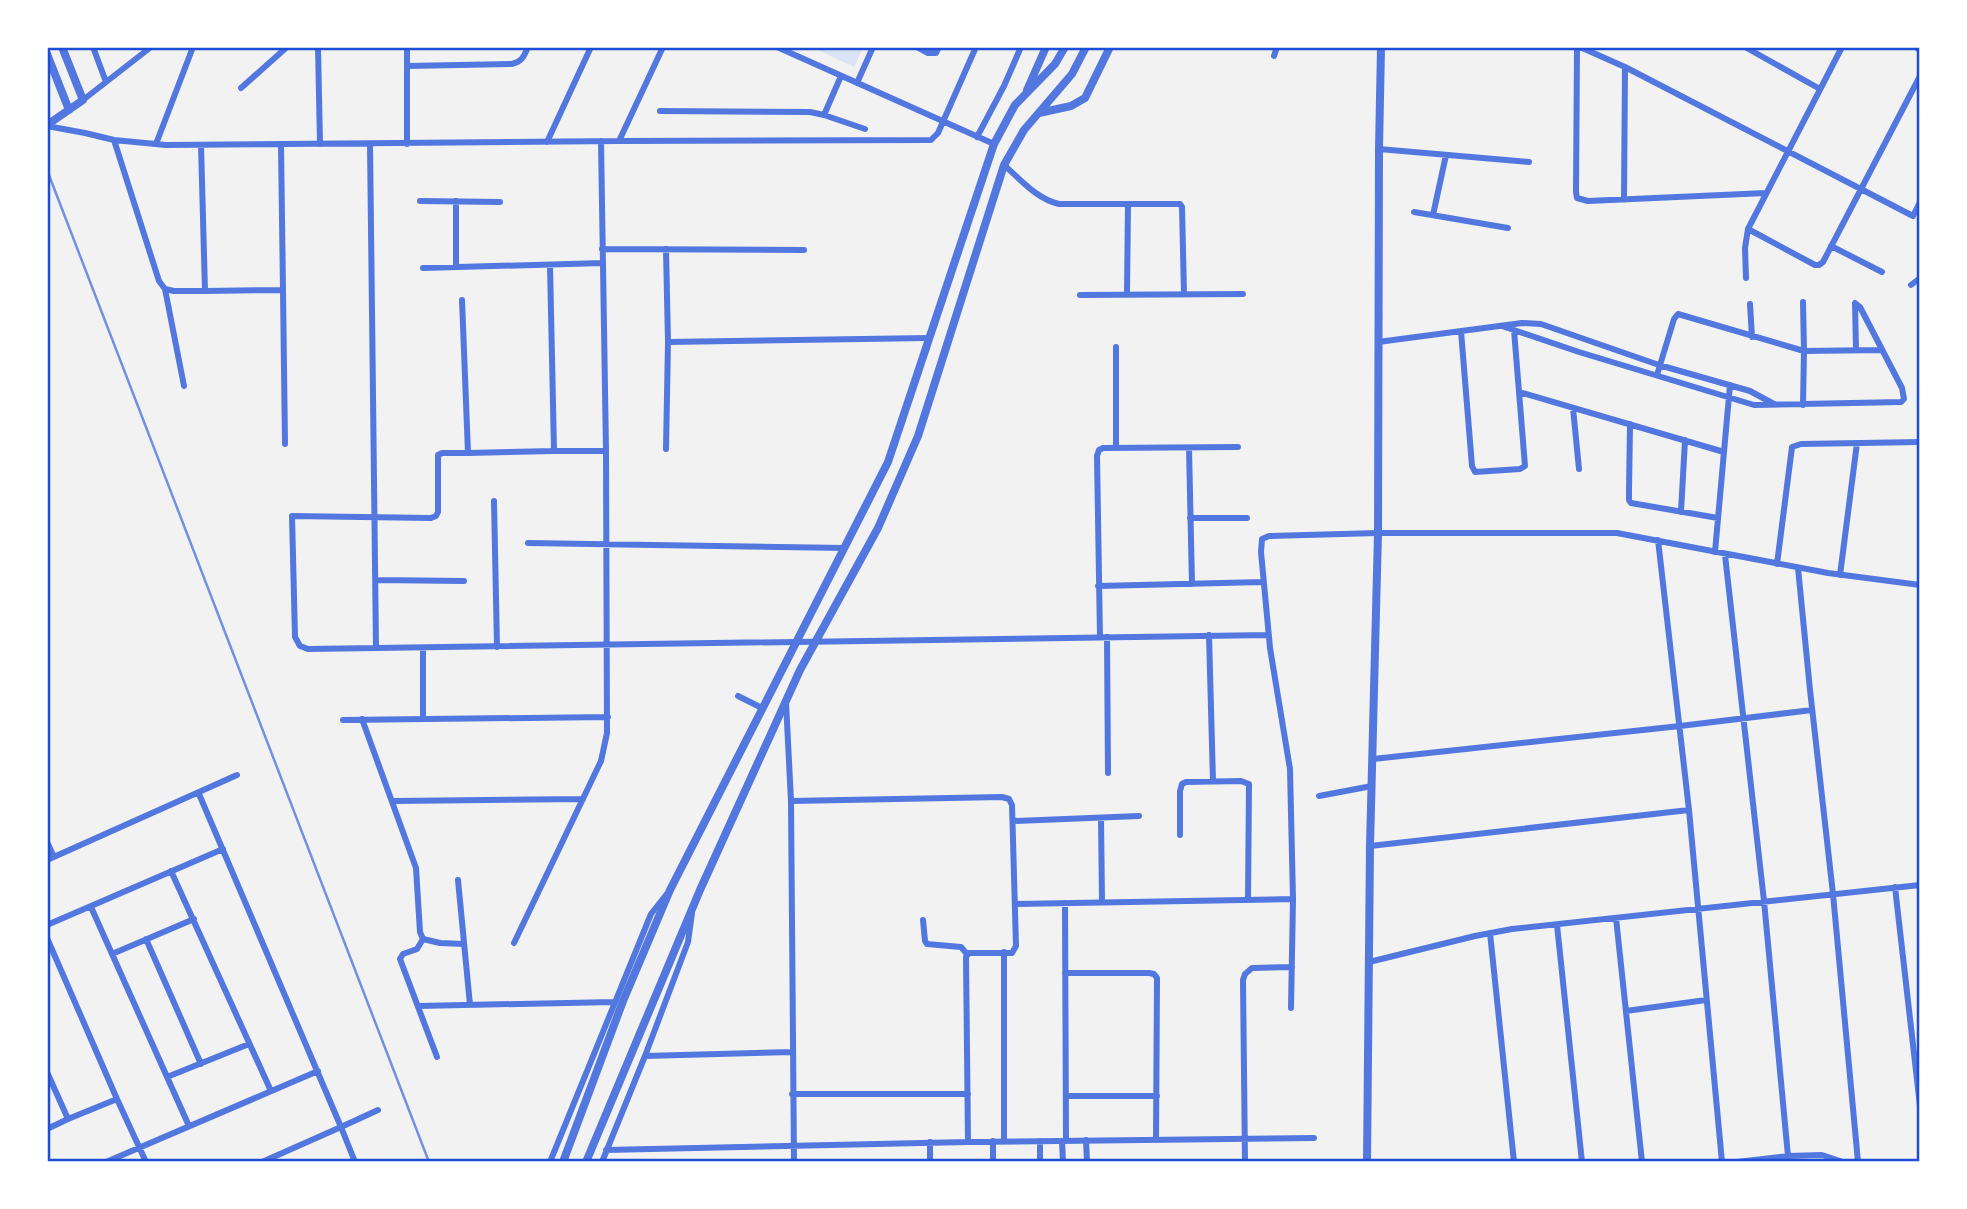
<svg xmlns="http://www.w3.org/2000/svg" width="1967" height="1209" font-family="Poppins,sans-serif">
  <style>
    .green { fill: #dbe4f7 }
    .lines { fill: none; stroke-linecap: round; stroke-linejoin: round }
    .minor { stroke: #5277de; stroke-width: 6 }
    .tertiary { stroke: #5277de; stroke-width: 8 }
    .rail { stroke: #7290e2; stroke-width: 2.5 }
    .neatline { fill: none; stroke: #1d4ed8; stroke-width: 2.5 }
  </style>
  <rect width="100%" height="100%" fill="#f2f2f2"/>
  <path class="green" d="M 811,47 L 863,47 L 854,67 Z"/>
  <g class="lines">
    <path class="minor" d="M 93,47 L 106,82
      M 318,47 L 320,144
      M 777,47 L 994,144
      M 917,47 L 928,53 L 936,53 L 939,47
      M 1577,47 L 1576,192 L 1577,198 L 1588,201 L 1766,193
      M 1580,47 L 1625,67 L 1913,216 L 1920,202
      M 1745,47 L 1820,89
      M 1842,47 L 1748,229 L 1815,265 L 1819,265 L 1823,262 L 1920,76
      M 1915,47 L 1920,50
      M 1274,56 L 1277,47
      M 407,66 L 512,64 C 522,62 524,56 528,47
      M 857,83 L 873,47
      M 241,88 L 287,47
      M 83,100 L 151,47
      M 660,111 L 810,112 L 824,115 L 865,129
      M 824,115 L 841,76
      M 47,126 L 85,133 L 114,140 L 166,145 L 619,141 L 663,47
      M 977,137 L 1004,86 L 1021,47
      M 114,140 L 159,281 L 165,289 L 174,291 L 205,291 L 201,145
      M 619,141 L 931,140 L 938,133 L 976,47
      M 547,142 L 591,47
      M 156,144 L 193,47
      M 370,144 L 376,648 L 1269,635
      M 407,144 L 407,47
      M 1379,149 L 1529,162
      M 1004,165 C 1021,180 1037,199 1059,204 L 1180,204 L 1182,207 L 1184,294
      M 1624,200 L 1625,67
      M 420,201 L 500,202
      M 1414,212 L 1508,228
      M 1433,215 L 1446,155
      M 1831,246 L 1882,272
      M 602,249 L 804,250
      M 666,249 L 668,342 L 666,449
      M 550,265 L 554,451 L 606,451
      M 456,267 L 456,201
      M 423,268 L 603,263
      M 1746,278 L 1745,248 L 1748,229
      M 1911,285 L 1920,278
      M 165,289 L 184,386
      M 283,290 L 285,444
      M 205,291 L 283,290 L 281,145
      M 1127,294 L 1128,204
      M 1080,295 L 1243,294
      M 462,300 L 468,453 L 554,451
      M 1803,302 L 1804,351 L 1803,405
      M 1750,304 L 1752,337
      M 1502,326 L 1579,352 L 1754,405 L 1901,402 L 1904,399 L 1902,388 L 1860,307 L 1855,303 L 1856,350
      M 1461,331 L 1472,466 L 1475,472 L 1520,469 L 1525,466 L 1514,330
      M 668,342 L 929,338
      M 1378,342 L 1522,323 L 1541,324 L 1659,365 L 1750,391 L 1774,404
      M 1657,375 L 1674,319 L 1678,314 L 1804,351 L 1882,350
      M 1519,392 L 1724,452
      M 1573,408 L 1579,469
      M 1630,424 L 1629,492 L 1629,500 L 1631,503 L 1718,518
      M 1116,448 L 1116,347
      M 1189,448 L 1192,584
      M 494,501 L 497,647
      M 1681,512 L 1685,440
      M 1190,518 L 1247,518
      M 1658,540 L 1689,810 L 1722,1162
      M 528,543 L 845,548
      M 1715,552 L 1730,385
      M 1725,555 L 1764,901 L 1788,1156 L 1737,1162
      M 1777,564 L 1792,447 L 1801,444 L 1920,442
      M 1798,568 L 1810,690 L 1833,894 L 1858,1162
      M 1840,575 L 1857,443
      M 376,580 L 464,581
      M 1098,586 L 1263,582
      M 1209,635 L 1213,781
      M 1100,637 L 1097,456 L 1099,450 L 1103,448 L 1238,447
      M 1107,637 L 1108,773
      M 376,648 L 308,649 L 300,646 L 295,637 L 292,516 L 431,518 L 436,516 L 438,512 L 438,455 L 442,453 L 468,453
      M 738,696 L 762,708
      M 786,702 L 791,801 L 794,1162
      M 423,718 L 423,648
      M 362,719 L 416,868 L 420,932 L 423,939 L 440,943 L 464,944
      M 343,720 L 608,717
      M 1373,759 L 1680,726 L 1812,710
      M 199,794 L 341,1127 L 262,1162
      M 1319,796 L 1372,786
      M 393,801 L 583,799
      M 1101,818 L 1102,902
      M 1013,821 L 1139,816
      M 1180,835 L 1180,791 L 1182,784 L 1186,782 L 1241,781 L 1249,784 L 1248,900
      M 47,842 L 54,857
      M 1370,846 L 1689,810
      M 47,860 L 237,775
      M 171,871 L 271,1091
      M 458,880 L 470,1005
      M 1895,887 L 1920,1106
      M 1065,903 L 1066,1141
      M 1015,904 L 1293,899 L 1290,769 L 1270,648 L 1261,552 L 1262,539 L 1269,536 L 1378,533 L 1617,533 L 1828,573 L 1920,585
      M 91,907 L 189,1126
      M 1616,918 L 1642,1162
      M 923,920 L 925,941 L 927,944 L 961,947 L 967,954
      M 47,925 L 223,849
      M 1557,925 L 1582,1162
      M 1490,933 L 1514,1162
      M 47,938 L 117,1099 L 68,1119 L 47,1072
      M 146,939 L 201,1064
      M 423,939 L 417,949 L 403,954 L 400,959 L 437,1057
      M 514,943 L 601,761 L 607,733 L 606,451 L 601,141
      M 1004,952 L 1004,1141
      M 112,954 L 194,919
      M 1369,962 L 1475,936 L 1512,929 L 1920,885
      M 1065,973 L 1149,973 L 1154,974 L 1157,978 L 1156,1140
      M 418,1006 L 614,1002
      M 1291,1008 L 1293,899
      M 1626,1011 L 1706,1000
      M 645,1056 L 792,1052
      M 167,1077 L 249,1044
      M 792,1094 L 968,1094
      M 1066,1096 L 1157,1096
      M 117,1099 L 146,1162
      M 47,1129 L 68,1119
      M 1086,1140 L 1087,1162
      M 993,1141 L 993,1162
      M 1040,1141 L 1040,1162
      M 1062,1141 L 1063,1162
      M 930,1142 L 930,1162
      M 968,1142 L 1314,1138
      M 606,1150 L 968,1142 L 966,957 L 969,953 L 1012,953 L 1016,946 L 1012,805 L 1009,799 L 1002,797 L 791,801
      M 1788,1156 L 1822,1155 L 1843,1162
      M 106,1162 L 318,1071
      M 355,1162 L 341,1127 L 378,1110
      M 550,1162 L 651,914 L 666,895
      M 602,1162 L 645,1056 L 688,942 L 692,913
      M 1245,1162 L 1243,980 L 1245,974 L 1252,968 L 1292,967"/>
    <path class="tertiary" d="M 47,54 L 69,110
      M 1027,90 L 1046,47
      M 1039,113 L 1071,106 L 1085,98 L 1110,47
      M 47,125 L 83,100 L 62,47
      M 563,1162 L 623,1001 L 670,890 L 888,462 L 994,144 L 1015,105 L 1055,64 L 1065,47
      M 586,1162 L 700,890 L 800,670 L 878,528 L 918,436 L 1004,165 L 1024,130 L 1072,74 L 1086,47
      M 1367,1162 L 1370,846 L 1378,533 L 1379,149 L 1381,47"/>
    <path class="rail" d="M 47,170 L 429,1162"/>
  </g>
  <rect width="1967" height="1209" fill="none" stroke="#ffffff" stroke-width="98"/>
  <rect x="49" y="49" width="1869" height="1111" class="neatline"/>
</svg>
